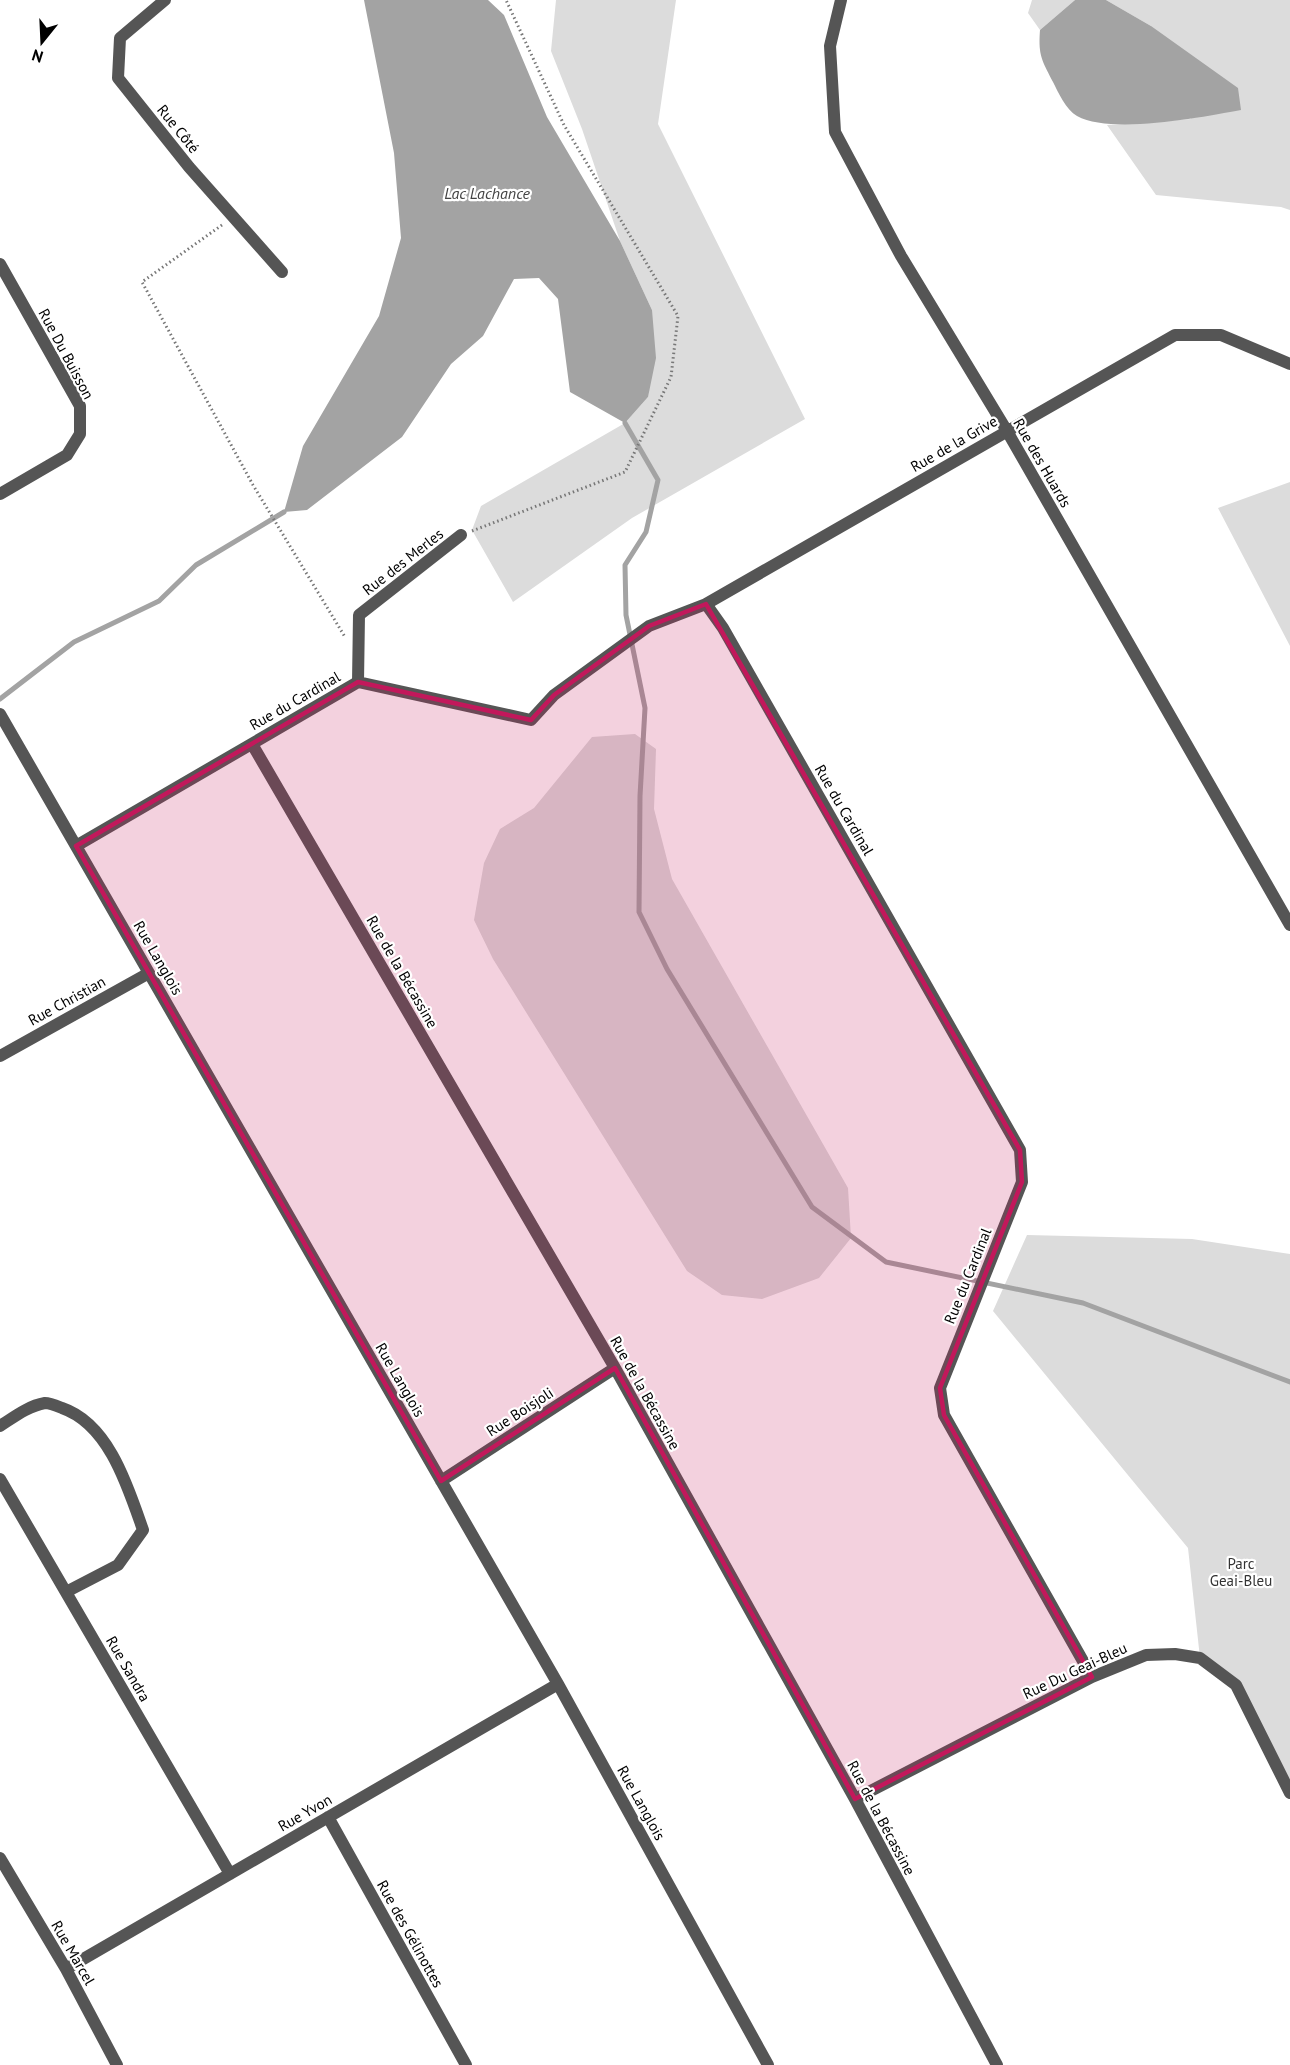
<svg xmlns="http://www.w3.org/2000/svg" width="1290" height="2065" font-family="'PT Sans',sans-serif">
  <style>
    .green { fill: #dcdcdc }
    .water { fill: #a3a3a3 }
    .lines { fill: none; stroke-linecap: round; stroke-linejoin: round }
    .stream { stroke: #a3a3a3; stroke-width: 5 }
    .path { stroke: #777; stroke-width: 3; stroke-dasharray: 1.5 3; stroke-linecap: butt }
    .street { stroke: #555; stroke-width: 12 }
    .marked { fill: #c2185b; fill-opacity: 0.2; stroke: #c2185b; stroke-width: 4.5; stroke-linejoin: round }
    .labels { text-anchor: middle; stroke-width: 4.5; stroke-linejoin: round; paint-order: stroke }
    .street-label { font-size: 15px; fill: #000; stroke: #fff }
    .park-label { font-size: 15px; fill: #333; stroke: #fff }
    .water-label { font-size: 16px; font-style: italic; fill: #444; stroke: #fff }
  </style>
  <rect width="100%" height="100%" fill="#fff"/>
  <path class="green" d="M 556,0 L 676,0 L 658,124 L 805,419 L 632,518 L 513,602 L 472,530 L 481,506 L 625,423 L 648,397 L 652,310 L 620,241 L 582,129 L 551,51 Z
    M 1032,0 L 1075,0 L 1040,30 L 1028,13 Z
    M 1106,0 L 1290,0 L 1290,210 L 1281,207 L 1156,195 L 1107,125 L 1191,119 L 1151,26 Z
    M 1290,482 L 1290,646 L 1218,508 Z
    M 635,734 L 656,749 L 654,809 L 672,879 L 848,1188 L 851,1238 L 819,1278 L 762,1299 L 722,1295 L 687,1271 L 493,959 L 474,920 L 484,863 L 500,829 L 534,808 L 592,737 Z
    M 1027,1235 L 1192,1239 L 1290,1254 L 1290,1793 L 1236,1685 L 1200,1658 L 1188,1548 L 993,1311 Z"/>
  <path class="water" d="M 364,0 L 488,0 L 504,15 L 547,117 L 620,241 L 652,310 L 656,358 L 648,397 L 625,423 L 570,392 L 558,299 L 539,278 L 514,279 L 483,336 L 451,364 L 402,437 L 307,510 L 284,512 L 303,446 L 379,316 L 401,238 L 394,153 Z
    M 1075,0 L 1106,0 L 1151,26 L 1238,88 L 1241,110 C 1202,117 1112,135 1077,116 C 1066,110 1058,92 1053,82 C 1042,60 1038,56 1040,30 Z"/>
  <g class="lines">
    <path class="stream" d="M 625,423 L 658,480 L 646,532 L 625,565 L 626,615 L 645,708 L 640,796 L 639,912 L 667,969 L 812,1207 L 886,1262 L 1083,1303 L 1290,1382
      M 0,699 L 74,642 L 159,601 L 196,565 L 284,512"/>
    <path class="path" d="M 222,225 L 142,282 L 253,485 L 345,637
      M 472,531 L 625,472 L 671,377 L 678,316 L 564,125 L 506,0"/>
    <path class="street" d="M 165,0 L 120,38 L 118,78 L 189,167 L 282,272
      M 841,0 L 830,46 L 835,132 L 901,256 L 1007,431 L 1290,925
      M 0,264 L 80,406 L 80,434 L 67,455 L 0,494
      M 706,604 L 1175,335 L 1221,335 L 1290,364
      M 358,682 L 359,615 L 461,535
      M 0,714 L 558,1684 L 768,2065
      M 252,744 L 615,1368 L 855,1799 L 997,2065
      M 76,846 L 358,682 L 531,720 L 554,695 L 649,626 L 706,604 L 723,628 L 1020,1150 L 1022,1182 L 940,1388 L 944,1415 L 1092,1677
      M 0,1056 L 149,973
      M 0,1426 C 14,1417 28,1406 45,1403 C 50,1403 57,1406 62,1408 C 109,1424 128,1487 143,1530 L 118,1565 L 66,1592
      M 0,1479 L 230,1874
      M 441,1481 L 615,1368
      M 855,1799 L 1092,1677 L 1146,1655 L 1175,1654 L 1200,1658 L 1236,1685 L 1290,1793
      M 328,1817 L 466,2065
      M 0,1858 L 66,1969 L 117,2065
      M 66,1969 L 558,1684"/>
  </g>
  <path class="marked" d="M 706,604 L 1020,1150 L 1022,1182 L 940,1388 L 944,1415 L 1092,1677 L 855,1799 L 615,1368 L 441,1481 L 76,846 L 358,682 L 531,720 L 554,695 L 649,626 Z"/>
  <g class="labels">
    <g class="street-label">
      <text transform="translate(178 129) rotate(51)" y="5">Rue Côté</text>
      <text transform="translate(66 354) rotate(62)" y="5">Rue Du Buisson</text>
      <text transform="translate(954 444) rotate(-30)" y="5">Rue de la Grive</text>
      <text transform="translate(1042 463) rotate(60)" y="5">Rue des Huards</text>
      <text transform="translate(403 562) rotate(-38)" y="5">Rue des Merles</text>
      <text transform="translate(295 701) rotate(-30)" y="5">Rue du Cardinal</text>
      <text transform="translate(844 810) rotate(60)" y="5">Rue du Cardinal</text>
      <text transform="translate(158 958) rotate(60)" y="5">Rue Langlois</text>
      <text transform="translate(402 972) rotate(60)" y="5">Rue de la Bécassine</text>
      <text transform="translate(67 1001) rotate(-29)" y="5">Rue Christian</text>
      <text transform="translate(968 1276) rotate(-68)" y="5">Rue du Cardinal</text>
      <text transform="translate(400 1380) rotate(60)" y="5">Rue Langlois</text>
      <text transform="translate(645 1393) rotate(61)" y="5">Rue de la Bécassine</text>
      <text transform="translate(520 1412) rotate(-33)" y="5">Rue Boisjoli</text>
      <text transform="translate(128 1669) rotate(60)" y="5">Rue Sandra</text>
      <text transform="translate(1075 1671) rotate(-25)" y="5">Rue Du Geai-Bleu</text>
      <text transform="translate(641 1803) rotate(61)" y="5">Rue Langlois</text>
      <text transform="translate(305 1813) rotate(-30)" y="5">Rue Yvon</text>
      <text transform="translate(881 1818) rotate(62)" y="5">Rue de la Bécassine</text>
      <text transform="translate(410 1934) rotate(61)" y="5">Rue des Gélinottes</text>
      <text transform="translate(73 1953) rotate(60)" y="5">Rue Marcel</text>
    </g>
    <g class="park-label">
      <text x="1241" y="1569">Parc<tspan x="1241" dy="17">Geai-Bleu</tspan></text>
    </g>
    <g class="water-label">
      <text x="487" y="199">Lac Lachance</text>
    </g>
  </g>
  <g transform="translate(42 42) rotate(198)" stroke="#ffffff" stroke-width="4.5" paint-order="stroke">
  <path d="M0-4.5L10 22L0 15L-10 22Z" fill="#000000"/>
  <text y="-9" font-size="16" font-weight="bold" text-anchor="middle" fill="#000000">N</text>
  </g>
</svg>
